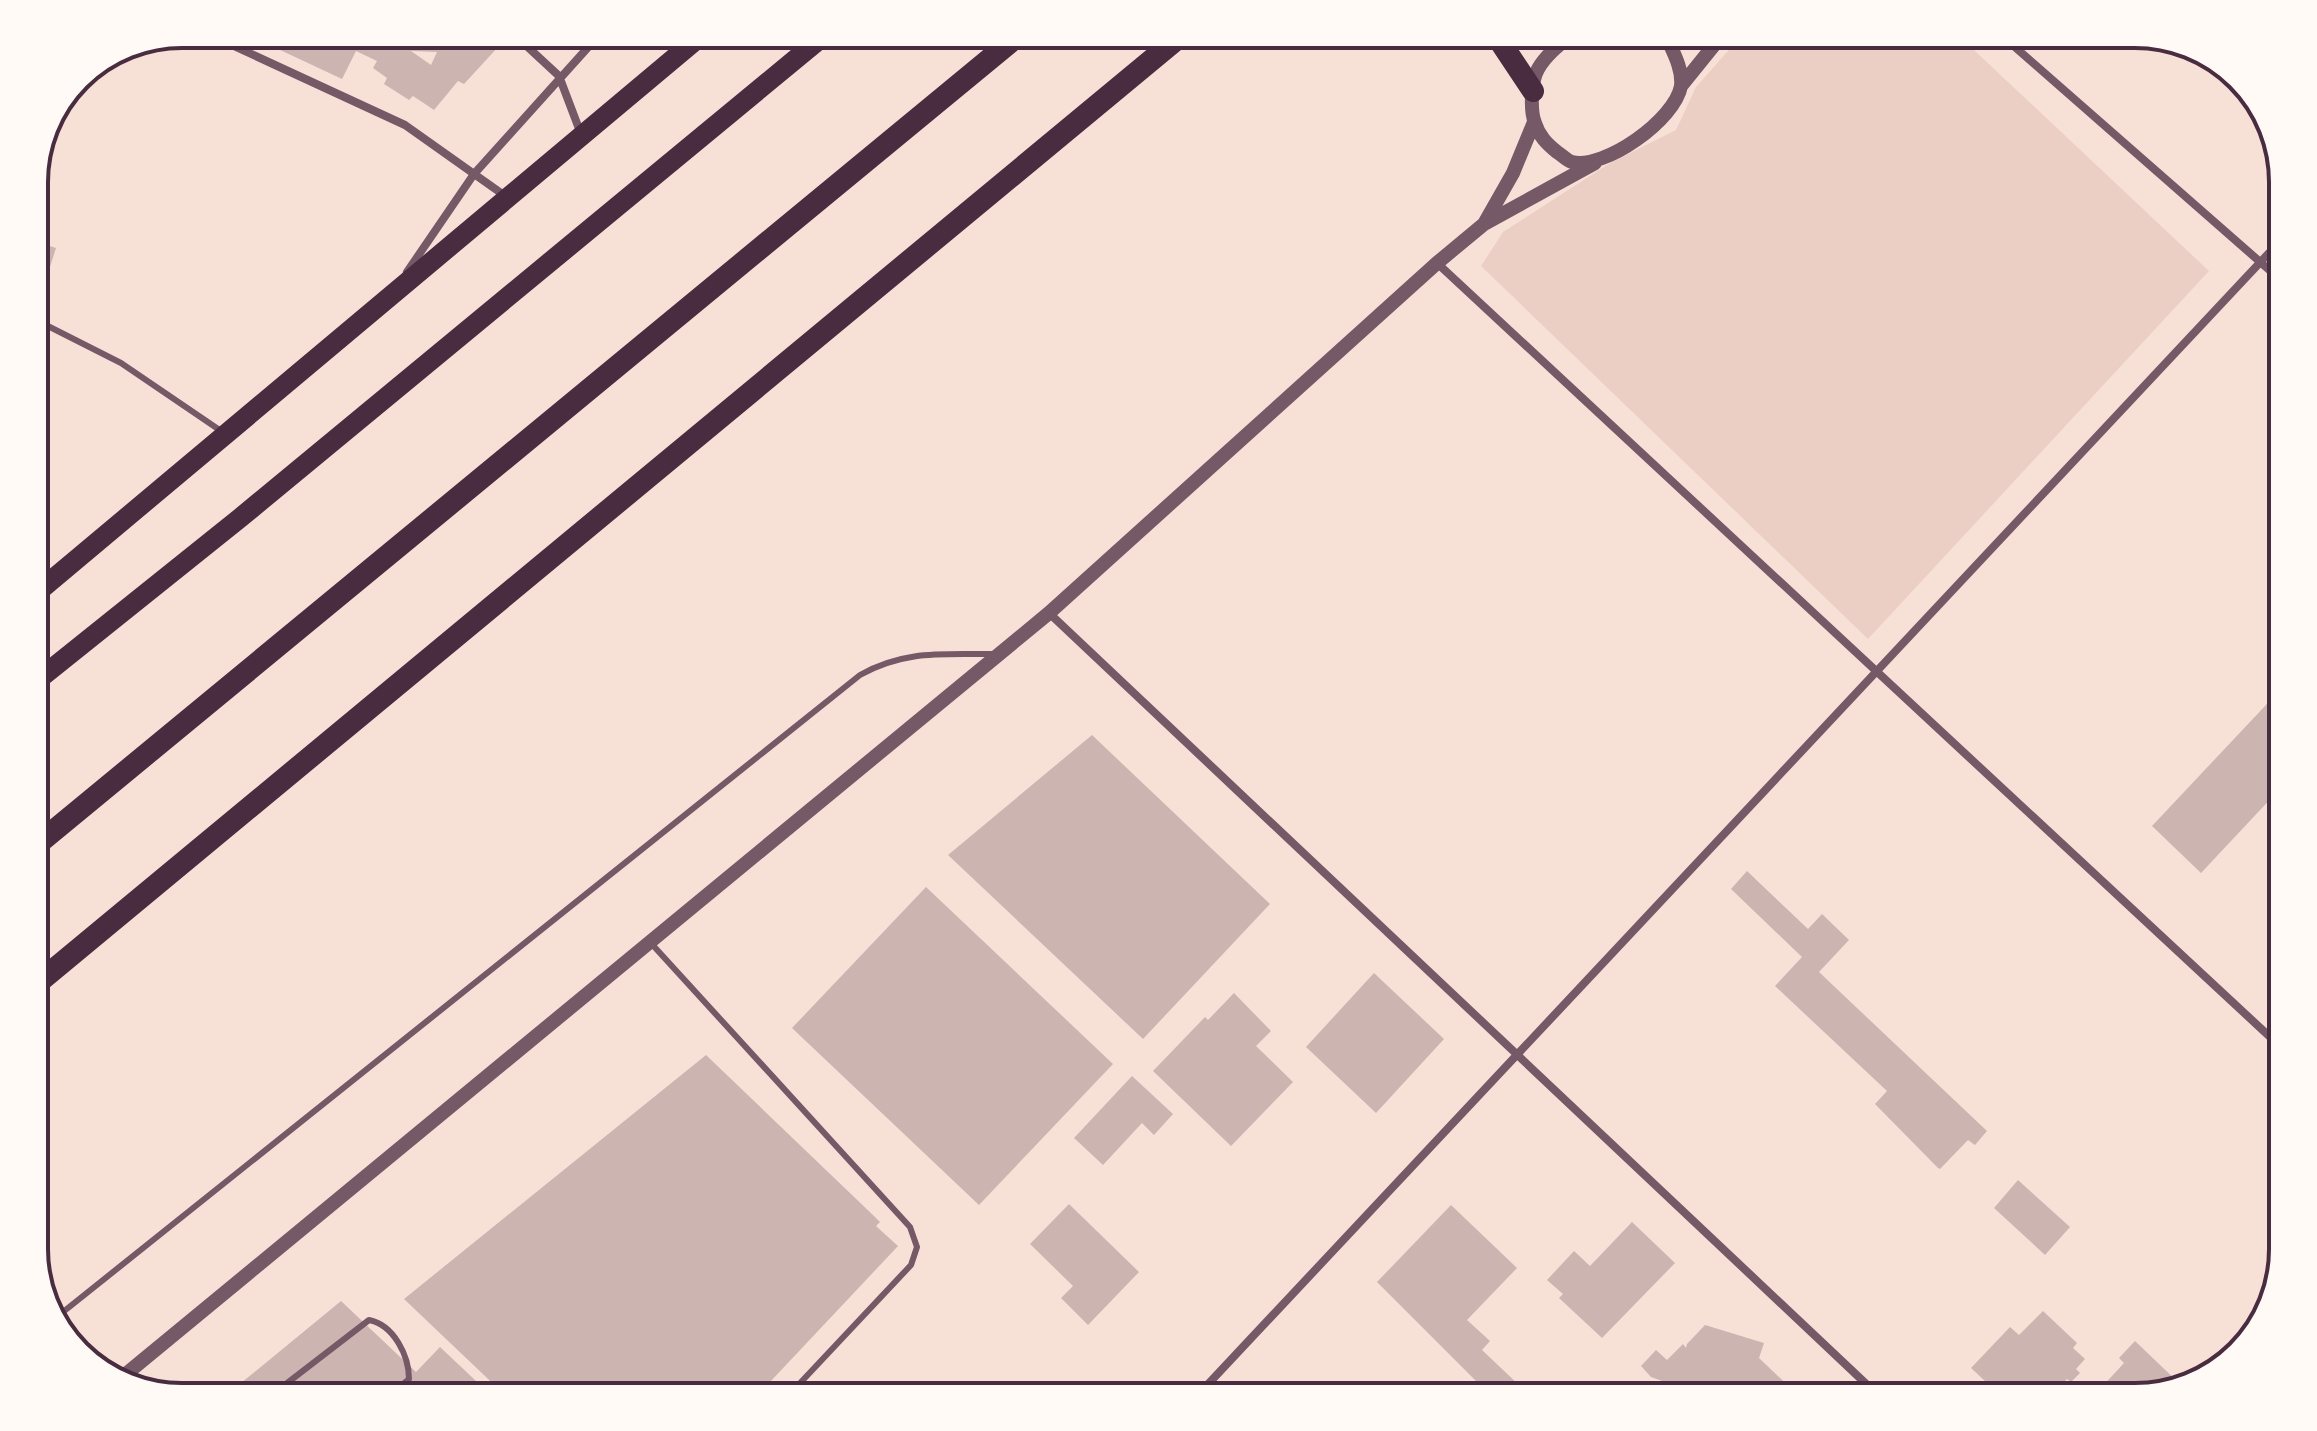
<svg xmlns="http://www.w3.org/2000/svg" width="2317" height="1431" font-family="Figtree,sans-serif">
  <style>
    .green { fill: #ebcfc5 }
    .building { fill: #ccb4b1; fill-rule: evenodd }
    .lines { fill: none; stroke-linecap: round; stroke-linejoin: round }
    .service { stroke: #755966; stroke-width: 6 }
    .minor { stroke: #755966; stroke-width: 8 }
    .tertiary { stroke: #755966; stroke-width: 14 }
    .primary { stroke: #4a2c40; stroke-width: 20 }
    .trunk { stroke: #4a2c40; stroke-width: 22 }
    .rim { fill: none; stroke: #4a2c40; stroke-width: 4 }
  </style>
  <rect width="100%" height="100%" fill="#f7e1d7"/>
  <path class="green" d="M 1743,34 L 1957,34 L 2209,271 L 1868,639 L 1481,266 L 1503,232 L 1610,163 L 1676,130 L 1696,87 Z"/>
  <path class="building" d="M 285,34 L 435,35 L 510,34 L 464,84 L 458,81 L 434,110 L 413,96 L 409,100 L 384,84 L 387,78 L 373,68 L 377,61 L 356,51 L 342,79 L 278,49 ZM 411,51 L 437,52 L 431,65 Z
    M 34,241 L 56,248 L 37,308 L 34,307 Z
    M 2281,689 L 2283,797 L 2277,792 L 2201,873 L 2152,826 Z
    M 1092,735 L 1270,904 L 1143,1039 L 948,855 Z
    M 1747,871 L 1808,929 L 1822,914 L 1849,940 L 1819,972 L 1987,1131 L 1975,1145 L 1968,1140 L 1940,1169 L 1938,1168 L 1875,1104 L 1887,1091 L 1775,986 L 1802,957 L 1731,889 Z
    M 926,887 L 1113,1064 L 979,1205 L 792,1028 Z
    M 1374,973 L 1444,1039 L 1376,1113 L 1306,1047 Z
    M 1234,993 L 1271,1031 L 1256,1046 L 1293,1082 L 1231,1146 L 1153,1071 L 1205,1017 L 1208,1020 Z
    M 706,1055 L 875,1217 L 880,1222 L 876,1226 L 898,1246 L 756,1397 L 507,1397 L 404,1299 Z
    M 1132,1076 L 1173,1114 L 1154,1135 L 1142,1123 L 1103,1165 L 1074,1138 Z
    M 2018,1180 L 2070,1227 L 2045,1255 L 1994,1208 Z
    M 1069,1204 L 1139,1272 L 1088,1325 L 1061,1298 L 1073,1286 L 1030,1244 Z
    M 1451,1205 L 1517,1268 L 1467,1320 L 1490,1341 L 1482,1350 L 1521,1387 L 1517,1391 L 1523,1397 L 1492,1397 L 1377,1282 Z
    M 1632,1222 L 1675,1263 L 1602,1338 L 1559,1298 L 1563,1294 L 1547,1280 L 1574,1251 L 1590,1266 Z
    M 341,1301 L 416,1372 L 440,1347 L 493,1397 L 224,1397 Z
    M 2043,1311 L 2077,1343 L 2073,1348 L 2085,1359 L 2076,1369 L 2080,1373 L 2071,1382 L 2067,1379 L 2057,1389 L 2050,1389 L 2043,1397 L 2002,1397 L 1971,1368 L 2010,1327 L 2019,1335 Z
    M 1705,1325 L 1764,1343 L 1759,1358 L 1800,1397 L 1679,1397 L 1679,1393 L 1672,1390 L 1673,1385 L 1651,1377 L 1641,1366 L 1656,1350 L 1667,1360 L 1683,1344 L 1686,1348 L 1687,1344 Z
    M 2135,1341 L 2181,1385 L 2136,1397 L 2081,1395 L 2093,1383 L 2100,1389 L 2124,1363 L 2119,1358 Z
    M 1299,1385 L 1311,1397 L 1288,1397 Z"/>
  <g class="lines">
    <path class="service" d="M 34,319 L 121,363 L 224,433
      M 649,941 L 910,1227 L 917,1247 L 911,1265 L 787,1397
      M 53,1320 L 860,675 C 906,649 945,655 996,654
      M 269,1397 L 369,1320 C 394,1325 409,1356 409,1379 L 388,1397"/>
    <path class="minor" d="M 208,34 L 405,125 L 508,198
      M 510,34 L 518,38 L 559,76 L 581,134
      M 2000,34 L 2283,282
      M 1437,263 L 2283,1049
      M 407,272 L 474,174 L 600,34
      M 1049,613 L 1880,1397
      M 1196,1397 L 2283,238"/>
    <path class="tertiary" d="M 1572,34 C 1560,44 1546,55 1538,69 C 1531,81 1530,111 1535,123 C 1539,136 1547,144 1557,152 C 1562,155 1567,161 1572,162 C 1604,170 1675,120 1681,86 C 1683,68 1672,50 1665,34
      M 1681,86 L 1723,34
      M 1484,224 L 1513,173 L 1534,122
      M 120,1379 L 1049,613 L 1437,263 L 1484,224 L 1595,163"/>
    <path class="primary" d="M 34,595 L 703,34
      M 34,683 L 240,518 L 826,34"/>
    <path class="trunk" d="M 1495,34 L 1533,91
      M 34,847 L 1020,34
      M 34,986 L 1183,34"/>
  </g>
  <path d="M0 0H2317V1431H0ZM182 48H2135A134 134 0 0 1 2269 182V1249A134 134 0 0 1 2135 1383H182A134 134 0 0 1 48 1249V182A134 134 0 0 1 182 48Z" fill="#fffaf5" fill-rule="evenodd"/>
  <path class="rim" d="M182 48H2135A134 134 0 0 1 2269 182V1249A134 134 0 0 1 2135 1383H182A134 134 0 0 1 48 1249V182A134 134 0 0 1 182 48Z"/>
</svg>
